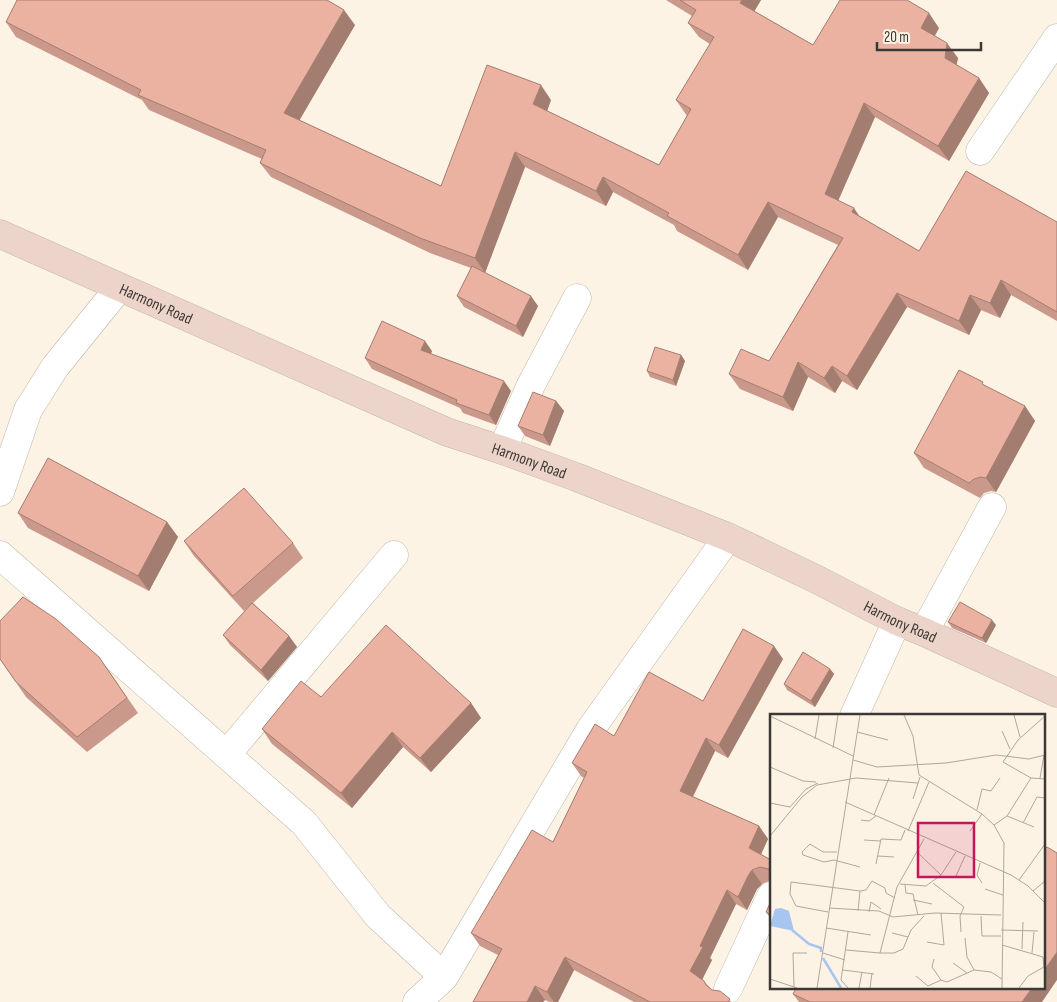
<svg xmlns="http://www.w3.org/2000/svg" width="1057" height="1002" font-family="'Sofia Sans Condensed',sans-serif">
  <style>
    .lines { fill: none; stroke-linecap: round; stroke-linejoin: round }
    .street-casing { stroke: #bfb7aa; stroke-width: 29 }
    .secondary-casing { stroke: #bfb7aa; stroke-width: 29 }
    .street { stroke: #fff; stroke-width: 28 }
    .secondary { stroke: #edd4cb; stroke-width: 28 }
    .wall { fill: #ca998b }
    .shaded-wall { fill: #a47d71 }
    .building { fill: #ebb2a2; stroke: #a47d71 }
    .labels { text-anchor: middle; stroke-width: 5; stroke-linejoin: round; paint-order: stroke }
    .street-label { font-size: 16px; fill: #3c3833; stroke: #fcf3e5 }
    .inset-river { fill: none; stroke: #a7c5f1; stroke-width: 2.5 }
    .inset-road { fill: none; stroke: #afa89e; stroke-width: 1 }
    .view { fill: #c2185b; fill-opacity: 0.15; stroke: #c2185b; stroke-width: 2.5 }
    .inset-edge { fill: none; stroke: #3c3833; stroke-width: 2.5 }
  </style>
  <rect width="100%" height="100%" fill="#fcf3e5"/>
  <g class="lines">
    <defs>
      <path id="street" d="M 980,151 L 1057,38
        M 502,450 L 531,385 L 577,298
        M 0,492 L 28,410 L 55,367 L 119,288
        M 0,555 L 304,823 L 378,916 L 444,977 L 417,1002
        M 924,632 L 992,507
        M 854,716 L 897,621
        M 227,754 L 394,555
        M 444,977 L 590,730 L 728,537
        M 728,989 L 771,896"/>
      <g id="secondary">
        <path id="s1" d="M 0,234 L 447,432 L 502,450 L 576,477 L 728,537 L 816,579 L 897,621 L 924,632 L 1057,693"/>
      </g>
    </defs>
    <use href="#street" class="street-casing"/>
    <use href="#secondary" class="secondary-casing"/>
    <use href="#street" class="street"/>
    <use href="#secondary" class="secondary"/>
  </g>
  <path class="wall" d="M 666,0 L 761,0 L 754,11 L 813,45 L 939,28 L 935,36 L 958,58 L 956,65 L 979,78 L 989,93 L 949,161 L 875,117 L 838,200 L 861,217 L 919,251 L 1057,222 L 1057,321 L 1011,295 L 1000,318 L 981,310 L 969,335 L 907,307 L 857,390 L 842,381 L 835,393 L 808,377 L 793,411 L 740,389 L 729,374 L 769,361 L 838,245 L 778,217 L 748,270 L 677,231 L 674,225 L 613,192 L 606,206 L 525,167 L 485,273 L 538,306 L 523,337 L 464,307 L 457,296 L 471,268 L 430,253 L 271,177 L 260,163 L 262,159 L 149,110 L 142,100 L 16,37 L 6,22 L 355,25 L 299,120 L 441,186 L 551,100 L 547,111 L 659,165 L 687,116 L 676,100 L 710,44 L 699,37 L 688,23 L 692,16 Z
    M 432,351 L 431,354 L 511,391 L 496,425 L 463,413 L 460,408 L 372,369 L 365,358 Z
    M 681,355 L 685,361 L 676,386 L 650,377 L 647,371 Z
    M 985,386 L 1025,406 L 1035,421 L 996,492 L 991,491 L 984,493 L 980,498 L 924,468 L 914,453 Z
    M 556,401 L 564,411 L 550,446 L 525,436 L 518,426 Z
    M 18,513 L 167,522 L 178,537 L 149,591 L 28,528 Z
    M 184,541 L 293,543 L 303,558 L 253,603 L 289,636 L 297,647 L 268,681 L 230,645 L 223,635 L 251,604 L 244,611 L 194,556 Z
    M 948,622 L 996,625 L 986,643 L 952,628 Z
    M 99,657 L 138,713 L 87,752 L 26,697 L 0,659 Z
    M 783,659 L 728,758 L 715,751 L 693,797 L 759,826 L 768,839 L 761,854 L 771,860 L 771,881 L 769,881 L 762,884 L 757,889 L 747,910 L 736,904 L 710,958 L 712,960 L 702,979 L 712,990 L 732,1002 L 634,1002 L 574,970 L 558,1002 L 549,1002 L 545,1000 L 543,1002 L 473,1002 L 498,955 L 480,946 L 471,933 L 553,842 L 584,778 L 581,776 L 572,763 L 614,736 L 703,701 Z
    M 830,669 L 834,674 L 815,707 L 787,690 L 784,684 Z
    M 321,697 L 471,703 L 481,718 L 431,772 L 403,747 L 352,808 L 272,744 L 262,729 Z
    M 771,901 L 771,919 L 766,912 Z
    M 793,994 L 1042,1002 L 799,1002 Z"/>
  <path class="shaded-wall" d="M 742,0 L 761,0 L 751,17 L 740,3 Z
    M 344,10 L 355,25 L 295,128 L 284,113 Z
    M 929,13 L 939,28 L 931,42 L 921,28 Z
    M 947,43 L 958,58 L 955,73 L 945,58 Z
    M 979,78 L 989,93 L 949,161 L 938,146 Z
    M 541,85 L 551,100 L 544,119 L 533,104 Z
    M 864,103 L 875,117 L 835,208 L 825,194 Z
    M 515,152 L 525,167 L 485,273 L 475,258 Z
    M 603,177 L 613,192 L 606,206 L 596,191 Z
    M 768,202 L 778,217 L 748,270 L 738,255 Z
    M 854,208 L 864,223 L 852,212 Z
    M 1001,280 L 1011,295 L 1000,318 L 990,303 Z
    M 897,293 L 907,307 L 857,390 L 847,376 Z
    M 970,295 L 981,310 L 969,335 L 959,321 Z
    M 531,296 L 538,306 L 523,337 L 516,326 Z
    M 425,341 L 432,351 L 428,360 L 421,350 Z
    M 681,355 L 685,361 L 676,386 L 673,380 Z
    M 798,362 L 808,377 L 793,411 L 783,397 Z
    M 832,366 L 842,381 L 835,393 L 824,378 Z
    M 504,381 L 511,391 L 496,425 L 489,415 Z
    M 556,401 L 564,411 L 550,446 L 543,435 Z
    M 1025,406 L 1035,421 L 996,492 L 986,478 Z
    M 167,522 L 178,537 L 149,591 L 138,576 Z
    M 992,620 L 996,625 L 986,643 L 982,638 Z
    M 289,636 L 297,647 L 268,681 L 261,670 Z
    M 774,646 L 783,659 L 728,758 L 719,745 Z
    M 830,669 L 834,674 L 815,707 L 811,701 Z
    M 471,703 L 481,718 L 431,772 L 420,758 Z
    M 392,732 L 403,747 L 352,808 L 341,793 Z
    M 706,738 L 715,751 L 689,804 L 680,791 Z
    M 759,826 L 768,839 L 758,861 L 749,848 Z
    M 752,870 L 762,884 L 757,889 L 747,910 L 738,897 L 748,876 Z
    M 727,890 L 736,904 L 710,958 L 712,960 L 700,984 L 690,971 L 700,946 Z
    M 1057,952 L 1057,980 L 1042,1002 L 1022,1002 L 1032,988 L 1043,988 L 1043,972 Z
    M 565,957 L 574,970 L 558,1002 L 554,1002 L 547,992 Z
    M 535,986 L 545,1000 L 543,1002 L 527,1002 Z"/>
  <path class="building" d="M 17,0 L 327,0 L 344,10 L 284,113 L 441,186 L 487,65 L 541,85 L 533,104 L 659,165 L 691,109 L 676,100 L 714,37 L 688,23 L 696,10 L 680,0 L 742,0 L 740,3 L 813,45 L 840,0 L 907,0 L 929,13 L 921,28 L 947,43 L 945,58 L 979,78 L 938,146 L 864,103 L 825,194 L 854,208 L 852,212 L 919,251 L 966,171 L 1057,222 L 1057,312 L 1001,280 L 990,303 L 970,295 L 959,321 L 897,293 L 847,376 L 832,366 L 824,378 L 798,362 L 783,397 L 729,374 L 741,349 L 769,361 L 843,238 L 768,202 L 738,255 L 667,216 L 669,213 L 603,177 L 596,191 L 515,152 L 475,258 L 420,238 L 260,163 L 266,150 L 138,95 L 141,90 L 6,22 Z
    M 472,266 L 531,296 L 516,326 L 457,296 Z
    M 382,321 L 425,341 L 421,350 L 504,381 L 489,415 L 456,403 L 457,400 L 365,358 Z
    M 655,347 L 681,355 L 673,380 L 647,371 Z
    M 959,370 L 983,382 L 982,384 L 1025,406 L 986,478 L 981,477 L 974,479 L 969,483 L 914,453 Z
    M 533,392 L 556,401 L 543,435 L 518,426 Z
    M 48,458 L 167,522 L 138,576 L 18,513 Z
    M 244,488 L 293,543 L 233,596 L 184,541 Z
    M 23,597 L 56,619 L 99,657 L 127,698 L 77,737 L 16,682 L 0,659 L 0,621 Z
    M 960,602 L 992,620 L 982,638 L 948,622 Z
    M 252,603 L 289,636 L 261,670 L 223,635 Z
    M 386,625 L 471,703 L 420,758 L 392,732 L 341,793 L 262,729 L 301,681 L 321,697 Z
    M 743,629 L 774,646 L 719,745 L 706,738 L 680,791 L 759,826 L 749,848 L 771,860 L 771,871 L 769,869 L 760,867 L 752,870 L 748,876 L 738,897 L 727,890 L 700,946 L 703,947 L 690,971 L 704,981 L 706,985 L 712,990 L 720,991 L 730,999 L 728,1002 L 650,1002 L 565,957 L 547,992 L 535,986 L 527,1002 L 473,1002 L 502,949 L 471,933 L 532,830 L 553,842 L 587,772 L 572,763 L 595,724 L 614,736 L 649,672 L 703,701 Z
    M 803,652 L 830,669 L 811,701 L 784,684 Z
    M 1047,847 L 1057,853 L 1057,952 L 1043,972 L 1043,851 Z
    M 771,901 L 771,915 L 766,912 Z
    M 796,988 L 1032,988 L 1022,1002 L 810,1002 L 793,994 Z"/>
  <g class="labels">
    <g class="street-label">
      <text dy="6" stroke="none"><textPath href="#s1" startOffset="171">Harmony Road</textPath></text>
      <text dy="6" stroke="none"><textPath href="#s1" startOffset="576">Harmony Road</textPath></text>
      <text dy="6" stroke="none"><textPath href="#s1" startOffset="981">Harmony Road</textPath></text>
    </g>
  </g>
  <g transform="translate(770 714)">
    <rect width="275" height="275" fill="#fcf3e5"/>
    <path d="M 11,194 L 19,197 L 24,217 L 0,212 L 5,195 Z" fill="#a7c5f1"/>
    <path class="inset-river" d="M 22,216 L 39,230 L 51,234 L 51,238M 53,244 L 71,274"/>
    <path class="inset-road" d="M 134,1 L 143,22 L 149,61 L 212,100 L 224,111 L 234,129 L 232,274M 244,1 L 250,23M 0,2 L 83,42M 232,17 L 240,35M 87,18 L 118,26M 45,25 L 49,1M 63,34 L 68,1M 83,46 L 107,53 L 176,49 L 226,41 L 259,45 L 275,41M 0,53 L 33,67 L 46,68M 261,64 L 233,48 L 248,26 L 275,2M 270,64 L 274,41M 143,85 L 150,63M 75,88 L 241,161 L 258,172 L 275,189M 0,89 L 20,93 L 36,75 L 48,69M 207,96 L 212,75 L 221,77 L 230,64M 104,101 L 119,64M 237,102 L 264,113M 91,106 L 99,107 L 106,102M 253,109 L 267,83 L 275,84M 224,111 L 237,102 L 261,64 L 275,65M 138,117 L 159,68M 200,117 L 212,100M 0,122 L 32,83 L 47,71 L 86,64 L 148,69M 94,126 L 110,127M 67,138 L 53,138 L 40,130 L 32,138 L 33,141 L 54,148 L 64,146 L 90,153M 108,142 L 124,143M 210,149 L 207,161 L 212,169M 106,150 L 111,125 L 131,126 L 135,116M 171,161 L 186,138M 186,162 L 195,142M 249,166 L 275,130M 163,169 L 194,193 L 190,202 L 191,218M 130,170 L 156,172 L 171,161 L 147,138M 135,171 L 136,179 L 143,180 L 148,201M 215,175 L 233,181M 263,177 L 275,167M 143,186 L 162,190M 59,194 L 109,197 L 123,203 L 165,199 L 231,201M 88,197 L 90,177M 58,198 L 26,192 L 20,180 L 21,168 L 90,177 L 96,176 L 102,167 L 115,174 L 116,179 L 125,184M 99,198 L 101,188 L 111,195M 211,202 L 212,222 L 231,222M 56,214 L 101,221M 231,216 L 268,217M 78,218 L 71,266 L 78,274M 122,219 L 138,223M 195,224 L 197,243 L 204,256M 157,228 L 174,231 L 171,199M 232,231 L 273,243 L 274,253 L 258,262 L 249,274M 252,235 L 253,208M 76,236 L 110,239 L 127,173 L 154,125M 53,239 L 75,246M 110,239 L 124,239 L 133,235 L 141,216 L 154,202M 262,239 L 264,218M 164,245 L 162,253 L 171,266 L 177,268 L 204,256 L 221,258 L 232,265M 183,249 L 197,259M 73,256 L 104,260M 146,262 L 158,272 L 171,266M 0,265 L 27,274M 24,273 L 23,239 L 37,239M 47,274 L 90,1M 89,274 L 92,258M 100,274 L 102,259"/>
    <path class="view" d="M 148,109 L 204,109 L 204,163 L 148,163 Z"/>
    <rect width="275" height="275" class="inset-edge"/>
  </g>
  <path d="M877 42v8h104v-8" fill="none" stroke="#3c3833" stroke-width="2.5"/>
  <text x="884" y="42" font-size="15" fill="#3c3833" stroke="#fcf3e5" stroke-width="4" paint-order="stroke">20 m</text>
</svg>
